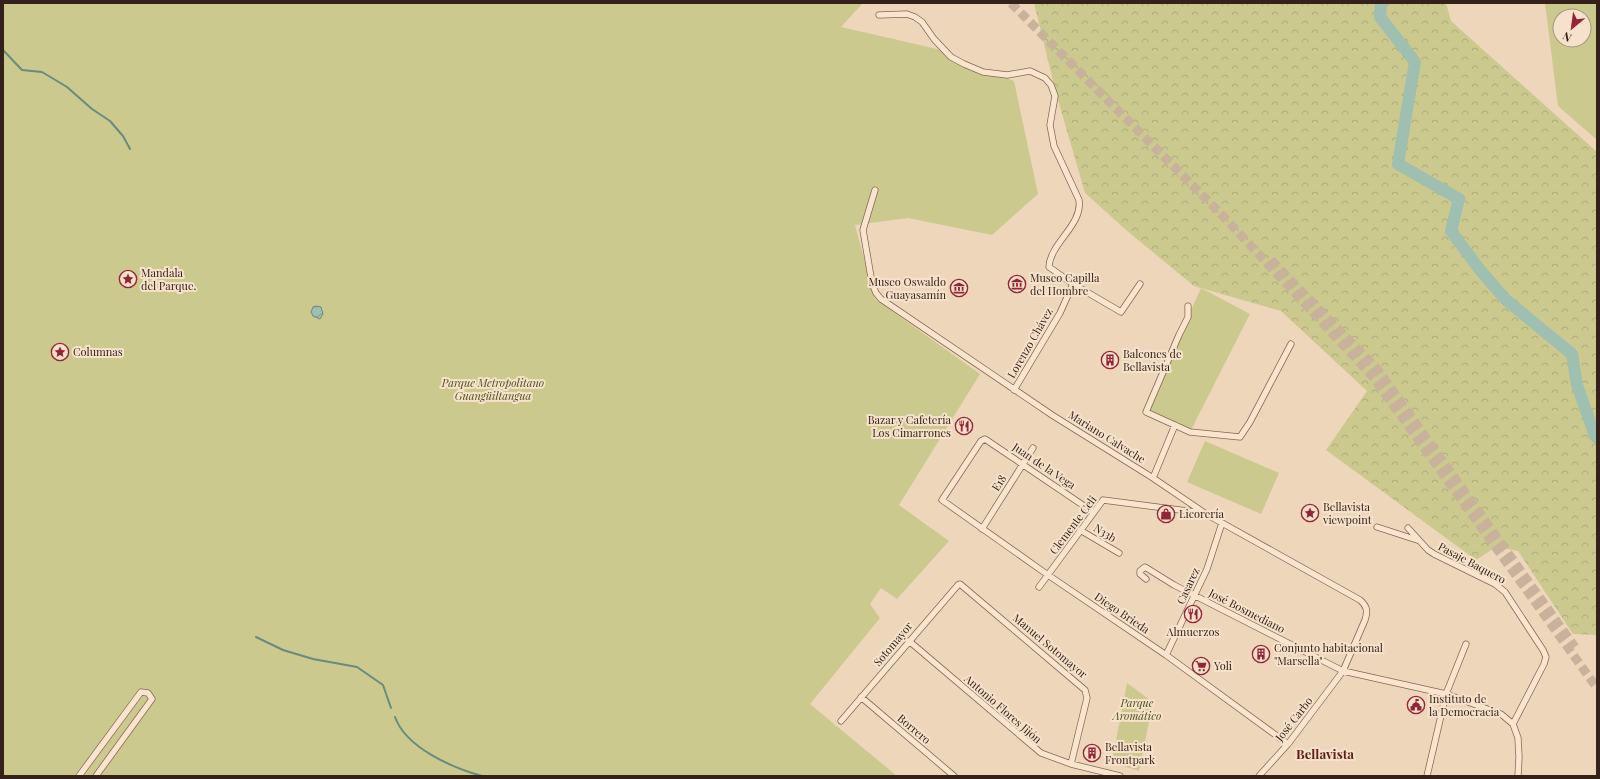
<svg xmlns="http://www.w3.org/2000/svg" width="1600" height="779" font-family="'Playfair Display',serif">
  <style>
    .forest { fill: url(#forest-crowns) }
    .park { fill: #ccc98f; fill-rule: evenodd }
    .water { fill: url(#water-waves); stroke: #678c7d }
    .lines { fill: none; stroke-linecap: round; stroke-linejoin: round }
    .stream { stroke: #678c7d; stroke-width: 2 }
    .river { stroke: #9fbfb0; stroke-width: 12 }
    .primary-tunnel { stroke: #c9b29b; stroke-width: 9; stroke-dasharray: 9 4.5; stroke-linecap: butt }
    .minor-casing { stroke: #856755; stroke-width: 7 }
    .minor { stroke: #f9e5ce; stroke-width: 5.5 }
    .labels { text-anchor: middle; stroke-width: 4; stroke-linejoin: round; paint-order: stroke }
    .poi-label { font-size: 11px; fill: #34221a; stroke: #f6e2ca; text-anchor: start }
    .street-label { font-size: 11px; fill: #34221a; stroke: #f6e2ca }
    .park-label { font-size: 11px; font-style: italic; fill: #4c5120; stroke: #f6e2ca }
    .quarter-label { font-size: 13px; font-weight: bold; fill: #611c19; stroke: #f6e2ca }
  </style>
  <defs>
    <pattern id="forest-crowns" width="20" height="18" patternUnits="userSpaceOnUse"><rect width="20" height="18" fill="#ccc98f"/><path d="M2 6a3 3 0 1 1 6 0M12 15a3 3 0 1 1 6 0" fill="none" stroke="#b0ac7b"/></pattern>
    <pattern id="water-waves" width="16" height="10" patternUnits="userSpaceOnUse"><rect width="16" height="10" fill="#9fbfb0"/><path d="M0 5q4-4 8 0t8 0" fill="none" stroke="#829b8e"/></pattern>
  </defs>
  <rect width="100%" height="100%" fill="#eed6bb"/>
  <path class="forest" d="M 1034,3 L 1446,3 L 1451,21 L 1597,152 L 1597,635 L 1573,634 L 1518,551 L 1496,547 L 1476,560 L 1326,450 L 1367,391 L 1281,311 L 1194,286 L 1126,230 L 1085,193 L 1056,93 Z"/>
  <path class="park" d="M 3,3 L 863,3 L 841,27 L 937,49 L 1014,81 L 1038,194 L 992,235 L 908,218 L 855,225 L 875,299 L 980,374 L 899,505 L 949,541 L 897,599 L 881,588 L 870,604 L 880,618 L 810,704 L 897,776 L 3,776 Z
    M 1545,3 L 1597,3 L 1597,140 L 1558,106 ZM 1560,16 L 1584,16 L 1584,40 L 1560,40 Z
    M 1201,288 L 1250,314 L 1190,432 L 1146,410 Z
    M 1205,441 L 1279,473 L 1261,514 L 1187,482 Z
    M 1127,683 L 1153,702 L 1139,771 L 1112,762 Z"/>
  <path class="water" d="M 316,306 L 321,307 L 323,314 L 320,319 L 313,316 L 311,312 L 313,307 Z"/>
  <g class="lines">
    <path class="stream" d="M 3,50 L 22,70 L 42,72 L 67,87 L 92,109 L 110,121 L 123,136 L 130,149
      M 256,637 L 283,650 L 313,659 L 357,667 L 383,685 L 391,708
      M 395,717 C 406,748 453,768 482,776"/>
    <path class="river" d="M 1381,3 L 1380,17 L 1415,62 L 1398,164 L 1459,199 L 1451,231 L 1480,270 L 1506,300 L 1572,354 L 1577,385 L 1595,436 L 1597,438"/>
    <path class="primary-tunnel" d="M 1011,3 L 1224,217 L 1373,377 L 1597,688
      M 1271,260 L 1378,370 L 1575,647"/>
    <defs>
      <path id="minor" d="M 879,15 L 907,14 L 915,17 L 922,22 L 934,39 L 951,57 L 964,64 L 983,72 L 1007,75 L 1030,71 L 1045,78 L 1051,85 L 1055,96 L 1050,125 L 1054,146 L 1079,200 C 1083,225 1050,243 1049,267 L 1073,284 L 1121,312 L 1140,284
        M 875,190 L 863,230 L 872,283 L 876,293 L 881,299 L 1052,415 L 1153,478 L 1206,514 L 1360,600 C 1367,606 1368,611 1365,620 L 1343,671 L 1288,744 L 1259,776
        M 1188,306 L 1188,317 L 1179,335 L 1146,412 L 1190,432 L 1240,437 L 1250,422 L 1291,344
        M 1014,390 L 1060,313 L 1073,284
        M 1153,478 L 1175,425
        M 1093,512 L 985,439 L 981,441 L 942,500 L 1048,575 L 1166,655 L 1288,744
        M 1377,527 L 1417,540
        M 1408,528 L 1428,550 L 1434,554 L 1495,584 L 1505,592 L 1543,650 L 1546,657 L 1544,664 L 1513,724
        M 982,529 L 1033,448
        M 1080,530 L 1119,553
        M 1146,579 L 1140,574 L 1140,571 L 1145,567 L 1174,585 L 1343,671 L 1446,694 L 1501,714 L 1513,724 L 1518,738 L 1519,757 L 1518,776
        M 1039,587 L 1103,500 L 1203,513
        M 909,641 L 1041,753 L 1071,764 L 1120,776
        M 1166,655 L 1207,569 L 1222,523
        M 861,697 L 954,776
        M 841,721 L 958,585 L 960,584 L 1085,690 L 1087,698 L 1071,764
        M 79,776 L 141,692 L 148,693 L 152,699 L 96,776
        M 1427,776 L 1446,694 L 1466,644"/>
    </defs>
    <use href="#minor" class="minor-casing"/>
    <use href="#minor" class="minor"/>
  </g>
  <defs>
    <symbol id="sight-ring" viewBox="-11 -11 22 22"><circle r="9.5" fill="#f6e2ca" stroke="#952438" stroke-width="1.5"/><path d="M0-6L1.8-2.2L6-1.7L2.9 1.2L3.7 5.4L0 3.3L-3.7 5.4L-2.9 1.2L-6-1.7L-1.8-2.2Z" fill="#952438"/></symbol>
    <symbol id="museum-ring" viewBox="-11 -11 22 22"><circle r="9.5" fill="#f6e2ca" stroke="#952438" stroke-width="1.5"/><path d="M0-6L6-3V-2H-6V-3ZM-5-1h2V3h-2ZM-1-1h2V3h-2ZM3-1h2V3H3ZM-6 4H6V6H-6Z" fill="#952438"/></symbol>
    <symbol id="building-ring" viewBox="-11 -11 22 22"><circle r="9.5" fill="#f6e2ca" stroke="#952438" stroke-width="1.5"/><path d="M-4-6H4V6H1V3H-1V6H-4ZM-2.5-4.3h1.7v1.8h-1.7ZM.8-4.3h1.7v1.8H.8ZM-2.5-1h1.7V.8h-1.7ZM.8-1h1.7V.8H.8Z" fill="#952438"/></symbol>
    <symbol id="restaurant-ring" viewBox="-11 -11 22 22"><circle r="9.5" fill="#f6e2ca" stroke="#952438" stroke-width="1.5"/><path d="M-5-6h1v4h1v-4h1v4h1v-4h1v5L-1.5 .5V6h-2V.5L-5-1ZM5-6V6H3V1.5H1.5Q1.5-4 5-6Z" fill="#952438"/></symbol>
    <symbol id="shop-ring" viewBox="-11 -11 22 22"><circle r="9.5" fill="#f6e2ca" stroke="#952438" stroke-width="1.5"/><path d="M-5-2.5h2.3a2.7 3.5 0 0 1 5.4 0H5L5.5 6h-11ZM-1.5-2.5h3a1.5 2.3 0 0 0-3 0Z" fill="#952438"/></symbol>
    <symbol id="supermarket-ring" viewBox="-11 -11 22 22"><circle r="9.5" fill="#f6e2ca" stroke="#952438" stroke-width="1.5"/><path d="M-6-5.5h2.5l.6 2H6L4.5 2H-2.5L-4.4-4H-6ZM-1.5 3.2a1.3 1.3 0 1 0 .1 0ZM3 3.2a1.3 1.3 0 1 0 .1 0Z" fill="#952438"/></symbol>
    <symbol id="civic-ring" viewBox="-11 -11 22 22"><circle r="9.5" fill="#f6e2ca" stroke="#952438" stroke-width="1.5"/><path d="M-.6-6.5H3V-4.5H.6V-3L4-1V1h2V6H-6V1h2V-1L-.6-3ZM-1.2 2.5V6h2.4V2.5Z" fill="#952438"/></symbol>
  </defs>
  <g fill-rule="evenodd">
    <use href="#sight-ring" x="118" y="269" width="20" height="20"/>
    <use href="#museum-ring" x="1007" y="274" width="20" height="20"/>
    <use href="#museum-ring" x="949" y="278" width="20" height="20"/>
    <use href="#sight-ring" x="50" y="342" width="20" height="20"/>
    <use href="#building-ring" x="1100" y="350" width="20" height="20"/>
    <use href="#restaurant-ring" x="954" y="416" width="20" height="20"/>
    <use href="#sight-ring" x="1300" y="503" width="20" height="20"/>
    <use href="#shop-ring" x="1156" y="504" width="20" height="20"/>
    <use href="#restaurant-ring" x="1183" y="604" width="20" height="20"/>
    <use href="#building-ring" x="1251" y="644" width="20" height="20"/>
    <use href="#supermarket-ring" x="1191" y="656" width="20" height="20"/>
    <use href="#civic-ring" x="1406" y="695" width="20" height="20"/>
    <use href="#building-ring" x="1082" y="743" width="20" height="20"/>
  </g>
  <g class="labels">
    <g class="poi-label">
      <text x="141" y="277">Mandala<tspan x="141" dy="13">del Parque.</tspan></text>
      <text x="1030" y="282">Museo Capilla<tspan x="1030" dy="13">del Hombre</tspan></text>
      <text x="946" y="286" text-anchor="end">Museo Oswaldo<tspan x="946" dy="13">Guayasamín</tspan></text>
      <text x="73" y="356">Columnas</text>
      <text x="1123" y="358">Balcones de<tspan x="1123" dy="13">Bellavista</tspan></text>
      <text x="951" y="424" text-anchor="end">Bazar y Cafetería<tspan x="951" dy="13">Los Cimarrones</tspan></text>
      <text x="1323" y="511">Bellavista<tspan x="1323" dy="13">viewpoint</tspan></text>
      <text x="1179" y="518">Licorería</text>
      <text x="1193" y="636" text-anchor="middle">Almuerzos</text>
      <text x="1274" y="652">Conjunto habitacional<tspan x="1274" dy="13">"Marsella"</tspan></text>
      <text x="1214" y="670">Yoli</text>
      <text x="1429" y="703">Instituto de<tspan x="1429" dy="13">la Democracia</tspan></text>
      <text x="1105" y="751">Bellavista<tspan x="1105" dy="13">Frontpark</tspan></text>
    </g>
    <g class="street-label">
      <text transform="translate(1030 343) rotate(-60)" y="4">Lorenzo Chávez</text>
      <text transform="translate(1107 437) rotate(32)" y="4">Mariano Calvache</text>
      <text transform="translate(1044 466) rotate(34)" y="4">Juan de la Vega</text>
      <text transform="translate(999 483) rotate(-58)" y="4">E18</text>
      <text transform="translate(1073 525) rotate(-53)" y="4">Clemente Celi</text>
      <text transform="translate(1105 533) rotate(31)" y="4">N33b</text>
      <text transform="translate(1472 563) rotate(28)" y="4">Pasaje Baquero</text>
      <text transform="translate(1188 586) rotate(-65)" y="4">Casarez</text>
      <text transform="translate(1247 611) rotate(27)" y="4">José Bosmediano</text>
      <text transform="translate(1122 613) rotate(34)" y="4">Diego Brieda</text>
      <text transform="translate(893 644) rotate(-50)" y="4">Sotomayor</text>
      <text transform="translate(1050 646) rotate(40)" y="4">Manuel Sotomayor</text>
      <text transform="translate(1003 709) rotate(41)" y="4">Antonio Flores Jijón</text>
      <text transform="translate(1294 719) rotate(-52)" y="4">José Carbo</text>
      <text transform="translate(914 729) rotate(40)" y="4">Borrero</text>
    </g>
    <g class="park-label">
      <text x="493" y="387">Parque Metropolitano<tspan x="493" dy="13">Guangüiltangua</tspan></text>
      <text x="1137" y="707">Parque<tspan x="1137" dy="13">Aromático</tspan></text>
    </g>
    <g class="quarter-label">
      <text x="1325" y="759">Bellavista</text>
    </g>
  </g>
  <rect width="1600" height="779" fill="none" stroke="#34221a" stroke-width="8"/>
  <g transform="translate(1572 28) rotate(209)"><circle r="19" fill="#f6e2ca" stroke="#a89584"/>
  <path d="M0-3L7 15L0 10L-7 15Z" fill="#952438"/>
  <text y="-6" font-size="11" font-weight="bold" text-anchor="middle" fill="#34221a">N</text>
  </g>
</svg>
